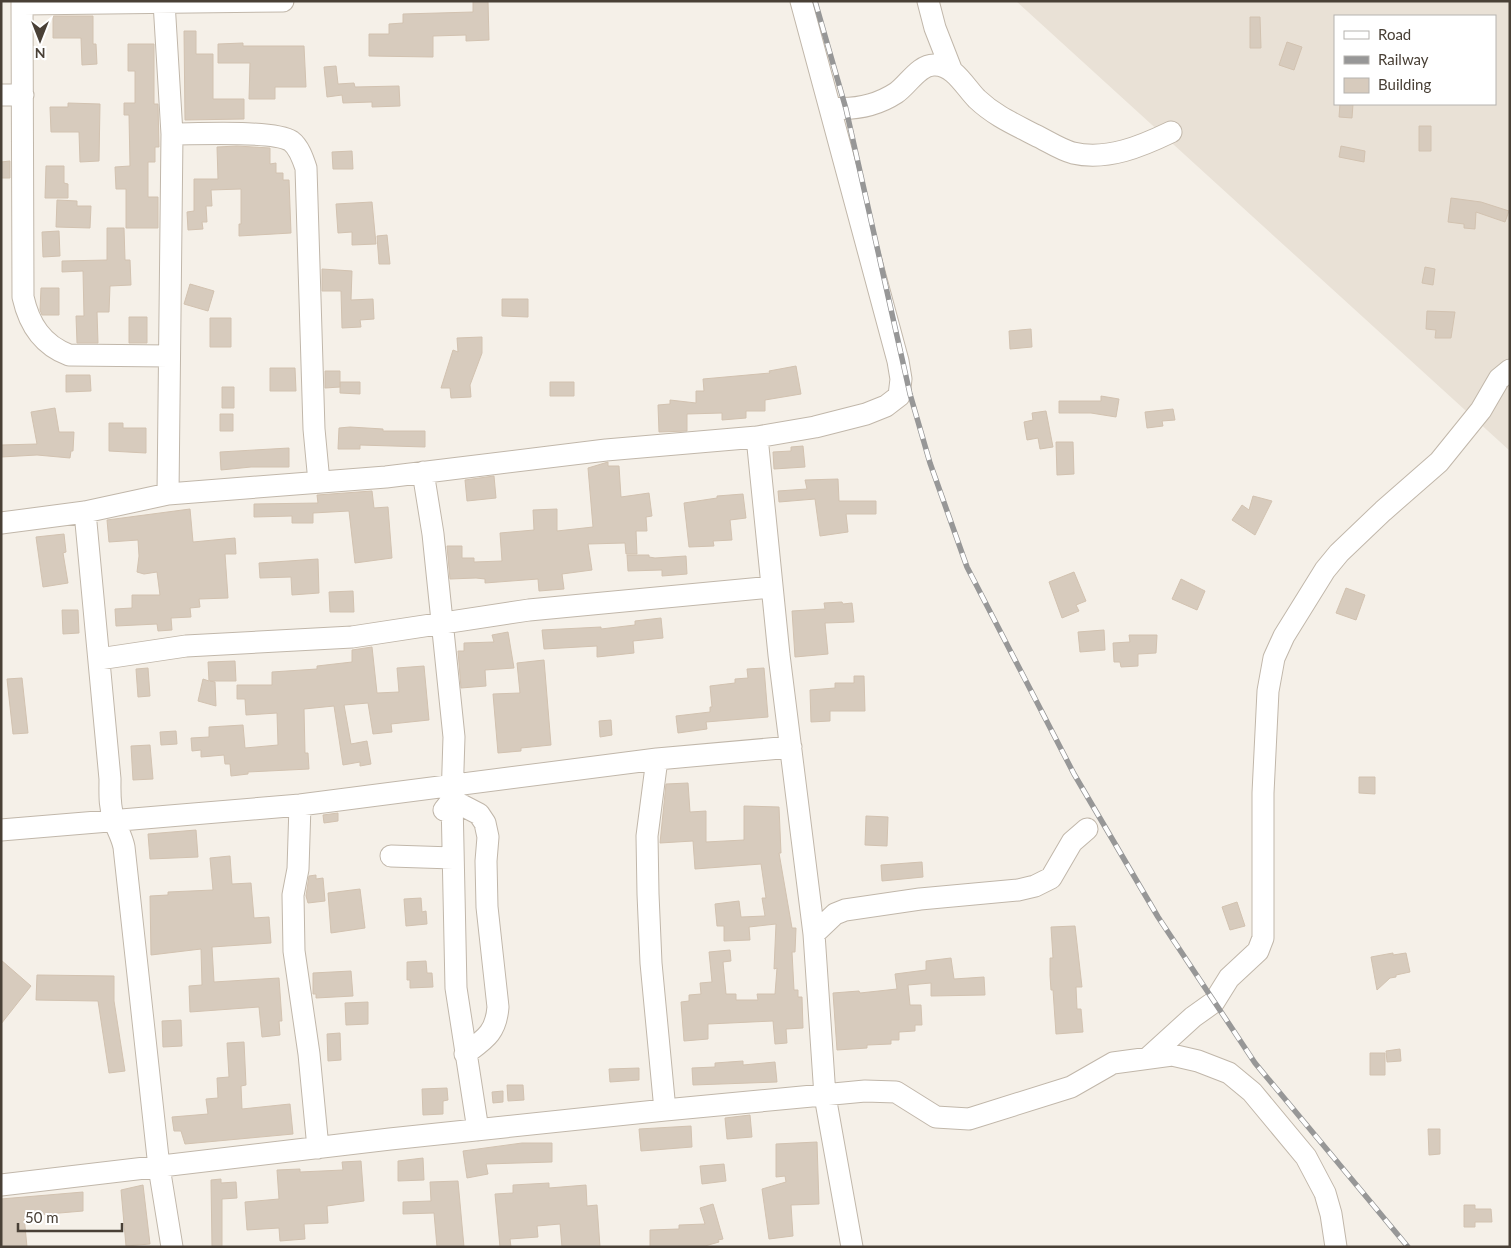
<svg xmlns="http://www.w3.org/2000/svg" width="1511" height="1248" font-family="Lato,sans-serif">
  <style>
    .residential { fill: #e9e1d6; fill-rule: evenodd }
    .building { fill: #d7cbbd; stroke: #d2c2b0 }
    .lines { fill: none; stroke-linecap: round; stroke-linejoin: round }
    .minor-casing { stroke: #c1b7aa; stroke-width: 23 }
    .minor { stroke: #fff; stroke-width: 21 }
    .rail-casing { stroke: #979797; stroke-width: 5.5 }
    .rail { stroke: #fff; stroke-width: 4; stroke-dasharray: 11; stroke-linecap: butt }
  </style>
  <rect width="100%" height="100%" fill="#f5f0e8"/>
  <path class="residential" d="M 1016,1 L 1510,1 L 1510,451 ZM 1335,16 L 1495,16 L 1495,104 L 1335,104 Z"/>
  <path class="building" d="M 473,1 L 488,1 L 489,40 L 466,41 L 466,35 L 433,36 L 433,57 L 369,56 L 369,34 L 389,34 L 389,24 L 403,23 L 403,14 L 473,12 Z
    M 53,16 L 93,16 L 93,44 L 96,44 L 97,64 L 82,65 L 81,38 L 53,38 Z
    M 1250,17 L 1260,17 L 1261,48 L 1250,48 Z
    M 184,31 L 196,31 L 196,54 L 213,54 L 213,99 L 244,99 L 244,119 L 185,120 Z
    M 1287,42 L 1302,47 L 1294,70 L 1279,65 Z
    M 243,43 L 243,46 L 304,46 L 306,87 L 275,87 L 275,99 L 249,99 L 250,63 L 218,63 L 218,44 Z
    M 128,44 L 154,44 L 154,104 L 158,104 L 159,147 L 155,147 L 155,162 L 148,162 L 148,197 L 158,197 L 158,228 L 126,228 L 126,189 L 116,189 L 115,167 L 130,166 L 129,115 L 124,115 L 124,103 L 135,103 L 135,71 L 128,71 Z
    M 336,66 L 338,84 L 354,83 L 355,87 L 399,86 L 400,106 L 372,107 L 372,102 L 343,103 L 342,95 L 327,97 L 324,67 Z
    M 68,103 L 100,104 L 99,161 L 80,162 L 79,132 L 51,132 L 50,107 L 68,107 Z
    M 1340,104 L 1353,104 L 1352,118 L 1339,117 Z
    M 1419,126 L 1431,126 L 1431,151 L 1419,151 Z
    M 237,146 L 270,148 L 270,164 L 276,163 L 276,173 L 283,173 L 283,180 L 289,180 L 291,233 L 239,236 L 239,224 L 241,224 L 241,189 L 211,190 L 212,206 L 206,206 L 207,222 L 202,222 L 203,229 L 188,230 L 187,212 L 194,211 L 194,179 L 218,179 L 217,147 Z
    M 1341,146 L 1365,151 L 1364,162 L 1339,157 Z
    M 352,151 L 353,169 L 333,169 L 332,152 Z
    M 10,161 L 10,178 L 1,178 L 1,162 Z
    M 46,166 L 64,166 L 64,183 L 68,184 L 68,198 L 45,198 Z
    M 1451,198 L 1481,202 L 1509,211 L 1505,222 L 1476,212 L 1475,229 L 1464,228 L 1464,224 L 1448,222 Z
    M 57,200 L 77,201 L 77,206 L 91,206 L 90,228 L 56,227 Z
    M 372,202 L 376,244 L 352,245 L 352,232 L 338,233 L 336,204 Z
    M 107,228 L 124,228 L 125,260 L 130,260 L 131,285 L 110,286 L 109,312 L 97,312 L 98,343 L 77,343 L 76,316 L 84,316 L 83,271 L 62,272 L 62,261 L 107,260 Z
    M 59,231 L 60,256 L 43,257 L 42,232 Z
    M 387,235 L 390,264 L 379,264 L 377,236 Z
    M 1425,267 L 1435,269 L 1433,285 L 1422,283 Z
    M 322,269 L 352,271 L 351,300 L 373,299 L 374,319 L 360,320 L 361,327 L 342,328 L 341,291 L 322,291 Z
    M 190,284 L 214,291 L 208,311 L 184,304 Z
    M 41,288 L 59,288 L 59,315 L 42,315 L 40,310 Z
    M 502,299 L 528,299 L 528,317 L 502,316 Z
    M 1427,311 L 1455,312 L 1451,338 L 1435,338 L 1436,330 L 1426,329 Z
    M 129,317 L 147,317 L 147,343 L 129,343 Z
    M 210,318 L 231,318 L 231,347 L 210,347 Z
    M 1031,329 L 1032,347 L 1010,349 L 1009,331 Z
    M 482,337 L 482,353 L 470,385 L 471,397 L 451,398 L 450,388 L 441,388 L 453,350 L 458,352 L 457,338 Z
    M 796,366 L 801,394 L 765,400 L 765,411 L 746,411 L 746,418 L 722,420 L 722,413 L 687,414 L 687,431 L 659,432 L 658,405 L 670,404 L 670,400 L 696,403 L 696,391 L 704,391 L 703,379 L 770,373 L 769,371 Z
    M 270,368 L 295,368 L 296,391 L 270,391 Z
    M 325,371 L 340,371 L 340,387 L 325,388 Z
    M 66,375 L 90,375 L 91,391 L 66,392 Z
    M 340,382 L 360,382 L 360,394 L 340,393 Z
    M 550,382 L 574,382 L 574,396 L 550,396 Z
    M 222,387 L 234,387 L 234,408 L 222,408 Z
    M 1101,396 L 1119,399 L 1116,417 L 1091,413 L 1059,413 L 1059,401 L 1101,401 Z
    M 55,408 L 59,432 L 74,432 L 73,451 L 71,451 L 70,458 L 37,455 L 1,457 L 1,445 L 37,444 L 31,412 Z
    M 1173,409 L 1175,420 L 1162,421 L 1163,426 L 1147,428 L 1145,412 Z
    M 1046,411 L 1053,447 L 1040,449 L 1038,438 L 1027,440 L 1024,422 L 1033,420 L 1032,413 Z
    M 220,414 L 233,414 L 233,431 L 220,431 Z
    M 109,423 L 123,423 L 123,428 L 146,428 L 146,453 L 109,451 Z
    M 350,427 L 383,429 L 383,431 L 425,431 L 425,447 L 360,445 L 360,449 L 338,449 L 339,428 Z
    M 1056,442 L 1073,442 L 1074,474 L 1057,475 Z
    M 803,446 L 805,467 L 774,469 L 773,452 L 791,451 L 791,447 Z
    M 289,448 L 289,467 L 251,467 L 221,470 L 220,452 Z
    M 608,462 L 608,466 L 619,466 L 621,497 L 649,493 L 652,516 L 646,517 L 647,531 L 636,531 L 637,554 L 626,554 L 625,543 L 588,544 L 592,570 L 562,574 L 564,589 L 539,591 L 538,579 L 485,583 L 485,579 L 476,578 L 450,579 L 447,546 L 462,546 L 462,558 L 474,558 L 474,562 L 502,561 L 500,533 L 534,530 L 533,510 L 557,509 L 557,531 L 593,527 L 588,468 Z
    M 494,476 L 496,498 L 467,501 L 465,480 Z
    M 838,479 L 839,501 L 876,501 L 876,514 L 846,514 L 848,532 L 820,536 L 815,499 L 779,502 L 778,491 L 807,489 L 805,480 Z
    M 372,491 L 374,508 L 388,507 L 392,558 L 355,563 L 349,511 L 313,513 L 313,523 L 292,523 L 292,516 L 254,517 L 254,504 L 318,503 L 317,495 Z
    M 743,494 L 746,518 L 730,520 L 732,540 L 713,541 L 714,546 L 689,547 L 684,503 L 717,498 L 717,496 Z
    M 1253,496 L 1272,501 L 1255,535 L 1232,520 L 1242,505 L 1249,510 Z
    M 190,509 L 193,542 L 235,538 L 236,554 L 225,554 L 228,598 L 199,599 L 200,607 L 190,608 L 191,617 L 171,618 L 172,630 L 158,631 L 157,624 L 116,626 L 115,609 L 132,608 L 132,595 L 160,595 L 157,572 L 144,574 L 137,572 L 139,556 L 138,540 L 109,542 L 107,520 Z
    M 64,534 L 66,552 L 63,553 L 68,583 L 43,587 L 36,537 Z
    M 627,555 L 649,555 L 649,557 L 655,558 L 686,556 L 687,574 L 662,576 L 662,570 L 628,571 Z
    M 318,559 L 319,593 L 292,595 L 291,577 L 260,578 L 259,563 Z
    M 1074,572 L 1086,601 L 1076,605 L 1079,611 L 1062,618 L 1049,582 Z
    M 1181,579 L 1205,591 L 1197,610 L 1172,599 Z
    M 1346,588 L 1365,595 L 1356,620 L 1336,613 Z
    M 353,591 L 354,612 L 330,612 L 329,592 Z
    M 842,602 L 843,604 L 852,603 L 854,622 L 825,623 L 828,654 L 795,657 L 792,611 L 825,609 L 824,603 Z
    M 62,610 L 78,610 L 79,633 L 63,634 Z
    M 661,618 L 663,638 L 633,641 L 634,653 L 597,657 L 597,646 L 544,649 L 542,630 L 601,627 L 601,629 L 635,625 L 635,621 Z
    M 1104,630 L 1105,650 L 1080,652 L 1078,632 Z
    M 508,632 L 514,668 L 485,670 L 486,686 L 461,688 L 458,651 L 464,651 L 464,643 L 494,642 L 492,635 Z
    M 1129,635 L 1157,635 L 1156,653 L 1138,654 L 1138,666 L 1121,667 L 1120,662 L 1114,662 L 1113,643 L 1130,642 Z
    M 372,647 L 377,693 L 399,692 L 397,668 L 424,666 L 429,720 L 391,724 L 392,732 L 373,734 L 368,703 L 344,705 L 351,744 L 367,741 L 371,764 L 360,766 L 360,762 L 343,765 L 334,706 L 304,709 L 305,753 L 308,753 L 309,769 L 248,772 L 248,774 L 231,776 L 230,764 L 225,764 L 224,755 L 201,757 L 201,750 L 192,751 L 191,738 L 209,737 L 209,727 L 243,725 L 245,748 L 278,745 L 277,713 L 246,715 L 245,699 L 237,699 L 237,685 L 272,685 L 272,672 L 317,669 L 317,666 L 352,662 L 352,650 Z
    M 544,660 L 551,745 L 521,748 L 521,751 L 498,753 L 493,694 L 520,693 L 517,663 Z
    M 235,661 L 236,681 L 210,681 L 215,682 L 216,706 L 198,701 L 203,679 L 209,681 L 208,662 Z
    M 148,668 L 150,696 L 138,697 L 136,669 Z
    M 764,668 L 768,717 L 706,722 L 707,729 L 678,733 L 676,716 L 710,712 L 710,707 L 712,707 L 710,686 L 735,683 L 735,679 L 748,678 L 747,669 Z
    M 854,676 L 864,676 L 865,711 L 830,711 L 830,721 L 811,722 L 810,690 L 835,688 L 835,683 L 854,683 Z
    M 22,678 L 28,733 L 13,734 L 7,679 Z
    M 611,720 L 612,735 L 600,737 L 599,721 Z
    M 176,731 L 177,744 L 161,745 L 160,732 Z
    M 150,745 L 153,779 L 133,780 L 131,746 Z
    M 1359,777 L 1375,777 L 1375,794 L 1359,793 Z
    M 688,783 L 690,812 L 706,811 L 706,842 L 744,840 L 744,806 L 779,807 L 781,853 L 779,853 L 792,928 L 796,928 L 795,952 L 792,952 L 794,990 L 798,990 L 798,997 L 802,997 L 803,1028 L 786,1029 L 787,1043 L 775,1044 L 773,1021 L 708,1024 L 708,1039 L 684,1041 L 681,1002 L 689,1001 L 689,995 L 701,994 L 700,983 L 712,982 L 709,952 L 730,950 L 731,961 L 723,962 L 726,994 L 736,994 L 736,1000 L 758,1000 L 757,994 L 775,994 L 777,968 L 774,969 L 776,924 L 749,927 L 750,940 L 724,941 L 724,926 L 717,926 L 715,904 L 739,901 L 741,917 L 765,916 L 762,898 L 766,898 L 761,864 L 695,869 L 693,841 L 660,843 L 666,784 Z
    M 338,813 L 338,821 L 324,823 L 323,815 Z
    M 866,816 L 888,817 L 887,846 L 865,845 Z
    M 196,830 L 198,857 L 150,859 L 148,834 Z
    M 230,856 L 232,884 L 251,883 L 254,918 L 269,917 L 271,943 L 212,947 L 214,982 L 279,978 L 282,1021 L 279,1021 L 280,1035 L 262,1037 L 259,1007 L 190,1012 L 189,986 L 202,985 L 201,949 L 151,955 L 150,896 L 168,895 L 168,892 L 213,890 L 210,858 Z
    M 922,862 L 923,877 L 882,881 L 881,865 Z
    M 316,875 L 316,879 L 323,878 L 325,901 L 308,903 L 306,896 L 309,876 Z
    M 360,889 L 365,928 L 331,933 L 328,893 Z
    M 421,898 L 422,912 L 426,911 L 427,924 L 406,926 L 404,899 Z
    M 1237,902 L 1245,926 L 1230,930 L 1222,907 Z
    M 1075,926 L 1082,987 L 1076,987 L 1077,1009 L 1081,1009 L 1083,1032 L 1056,1034 L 1053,990 L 1051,990 L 1050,975 L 1050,958 L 1053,958 L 1051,927 Z
    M 1393,953 L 1393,955 L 1406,953 L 1410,972 L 1396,975 L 1396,977 L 1390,978 L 1377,990 L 1371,957 Z
    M 951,958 L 954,979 L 984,977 L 985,995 L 931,996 L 931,983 L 908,985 L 910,1005 L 921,1005 L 922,1025 L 915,1025 L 915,1031 L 899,1032 L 899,1040 L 891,1040 L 891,1044 L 867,1045 L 867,1048 L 837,1050 L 833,993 L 859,991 L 860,993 L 897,989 L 895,974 L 926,970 L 926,961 Z
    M 1,960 L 31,986 L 1,1024 Z
    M 426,961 L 427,973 L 432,973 L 433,987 L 410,988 L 410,980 L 407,980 L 407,962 Z
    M 351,971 L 353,996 L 316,998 L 316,994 L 313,994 L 313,973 Z
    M 37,975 L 114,976 L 114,1001 L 125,1071 L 109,1073 L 98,1001 L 36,1000 Z
    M 368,1002 L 368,1024 L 346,1025 L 345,1003 Z
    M 181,1020 L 182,1046 L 163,1047 L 162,1021 Z
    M 340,1033 L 341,1060 L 328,1061 L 327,1034 Z
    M 244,1042 L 246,1085 L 241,1086 L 242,1109 L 290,1104 L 293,1134 L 185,1144 L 181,1131 L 174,1131 L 172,1117 L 208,1114 L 206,1099 L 218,1098 L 217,1078 L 229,1077 L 227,1043 Z
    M 1400,1049 L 1401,1061 L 1387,1062 L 1386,1051 Z
    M 1370,1053 L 1385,1053 L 1385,1075 L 1370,1075 Z
    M 743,1061 L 743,1065 L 775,1062 L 777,1082 L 693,1085 L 692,1068 L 715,1067 L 715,1063 Z
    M 639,1068 L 639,1080 L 610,1082 L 609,1069 Z
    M 507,1085 L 523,1085 L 524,1100 L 508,1101 Z
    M 447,1088 L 448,1100 L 443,1101 L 443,1114 L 423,1115 L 422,1089 Z
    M 503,1091 L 503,1102 L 493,1103 L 492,1092 Z
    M 750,1115 L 752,1137 L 727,1139 L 725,1118 Z
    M 691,1126 L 692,1147 L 641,1151 L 639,1129 Z
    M 1428,1129 L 1440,1129 L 1440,1154 L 1429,1155 Z
    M 817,1142 L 819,1204 L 791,1205 L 793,1236 L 769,1239 L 762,1189 L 786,1182 L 785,1176 L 776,1177 L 776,1144 Z
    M 552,1143 L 552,1162 L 486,1164 L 488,1174 L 467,1178 L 463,1151 L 522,1143 Z
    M 423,1158 L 424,1180 L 398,1181 L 398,1161 Z
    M 361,1161 L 364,1201 L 327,1206 L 328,1223 L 304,1224 L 305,1239 L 280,1241 L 279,1228 L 247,1230 L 245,1202 L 279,1199 L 277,1170 L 300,1169 L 300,1172 L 343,1170 L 342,1162 Z
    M 724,1164 L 726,1181 L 702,1184 L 700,1166 Z
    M 221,1179 L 221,1183 L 236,1182 L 237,1198 L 222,1199 L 222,1247 L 212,1247 L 211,1180 Z
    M 458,1181 L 464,1247 L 437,1247 L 434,1213 L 403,1214 L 403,1202 L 431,1201 L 430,1182 Z
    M 549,1183 L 549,1188 L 586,1185 L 587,1206 L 597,1205 L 600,1247 L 562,1247 L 560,1224 L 537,1226 L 538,1237 L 510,1239 L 511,1247 L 500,1247 L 495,1194 L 513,1193 L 513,1185 Z
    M 143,1185 L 150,1244 L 126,1246 L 121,1190 Z
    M 83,1192 L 83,1211 L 24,1216 L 27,1247 L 1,1247 L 1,1199 Z
    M 713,1204 L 723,1239 L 718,1240 L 719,1242 L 705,1246 L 650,1247 L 650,1230 L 679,1229 L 679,1225 L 705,1224 L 700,1208 Z
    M 1464,1205 L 1475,1205 L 1475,1209 L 1491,1209 L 1492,1222 L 1475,1222 L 1475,1227 L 1464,1227 Z"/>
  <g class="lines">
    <defs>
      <path id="minor" d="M 22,1 L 23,297 C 29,324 42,345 69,355 L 169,356
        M 928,1 L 935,28 L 951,69
        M 164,2 L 172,134 L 168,494
        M 23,4 L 283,1
        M 1,95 L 23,95
        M 831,108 C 854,110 876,106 896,93 C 908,85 919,64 935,65 C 954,65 965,87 977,99 C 995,116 1014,124 1035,135 C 1048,141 1059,149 1073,153 C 1107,161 1142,146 1171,132
        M 172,134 C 197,134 274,130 291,141 C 299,147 303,159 306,168 L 314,429 L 319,482
        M 757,437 L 779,655 L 814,934 L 825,1096 L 852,1247
        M 423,472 L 433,534 L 454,737 L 452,800 L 456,988 L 478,1130
        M 85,512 L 110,779 C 110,793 109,806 114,820 C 117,829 122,837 124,847 L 159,1167 L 172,1247
        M 1,523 L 85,512 L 168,494 L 386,477 L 606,450 L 757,437 L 815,427 L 866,414 L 886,406 L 899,396 L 901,379 L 898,361 L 801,1
        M 99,659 L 186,646 L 352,637 L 529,610 L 772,587
        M 657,759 L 647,836 L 648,894 L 651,963 L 665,1110
        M 300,805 L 298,869 L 293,895 L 294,951 L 309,1054 L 318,1148
        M 444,810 L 452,800 L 479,814 L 485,823 L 488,837 L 486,861 L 487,907 L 498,1007 C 496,1033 485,1039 465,1054
        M 1,830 L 300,805 L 657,759 L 791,747
        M 391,856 L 453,858
        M 814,934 L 835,914 L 845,910 L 920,899 L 1018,890 L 1035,886 L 1051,878 L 1072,842 L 1087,829
        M 1149,1057 L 1193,1017 L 1214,1002 L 1229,978 L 1258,951 L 1263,938 L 1263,793 L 1268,691 L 1274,658 L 1284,636 L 1325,570 L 1339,553 L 1383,511 L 1439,462 L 1481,410 L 1499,379 L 1510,370
        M 1,1185 L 390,1139 L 665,1110 L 865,1091 L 896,1092 L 936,1117 L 969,1119 L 1071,1087 L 1113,1063 L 1172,1055 L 1198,1061 L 1229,1073 L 1252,1092 L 1306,1157 L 1325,1193 L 1331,1214 L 1336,1247"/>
    </defs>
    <use href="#minor" class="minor-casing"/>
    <use href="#minor" class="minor"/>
    <defs>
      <path id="rail" d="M 815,1 L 846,109 L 910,394 L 930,463 L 967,567 L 1074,774 L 1158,917 L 1255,1063 L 1408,1247"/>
    </defs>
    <use href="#rail" class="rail-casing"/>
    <use href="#rail" class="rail"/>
  </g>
  <rect width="1511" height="1248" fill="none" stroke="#494036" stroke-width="5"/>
  <rect x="1334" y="15" width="162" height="90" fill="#ffffff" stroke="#b6b3af"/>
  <rect x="1344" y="31" width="25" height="8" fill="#ffffff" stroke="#b6b3af"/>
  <text x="1378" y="40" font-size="15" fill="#494036">Road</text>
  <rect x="1344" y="56" width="25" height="8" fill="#979797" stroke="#b6b3af"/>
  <text x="1378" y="65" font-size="15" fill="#494036">Railway</text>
  <rect x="1344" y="78" width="25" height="15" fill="#d7cbbd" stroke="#b6b3af"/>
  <text x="1378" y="90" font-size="15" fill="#494036">Building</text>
  <g transform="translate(40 40) rotate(180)" stroke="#ffffff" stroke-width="4" paint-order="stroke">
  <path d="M0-4L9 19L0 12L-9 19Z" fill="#494036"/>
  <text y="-8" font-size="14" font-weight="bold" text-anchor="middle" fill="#494036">N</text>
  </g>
  <path d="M18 1223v8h104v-8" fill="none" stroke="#494036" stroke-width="2.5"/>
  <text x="25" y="1223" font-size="15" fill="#494036" stroke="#ffffff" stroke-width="4" paint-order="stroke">50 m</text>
</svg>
